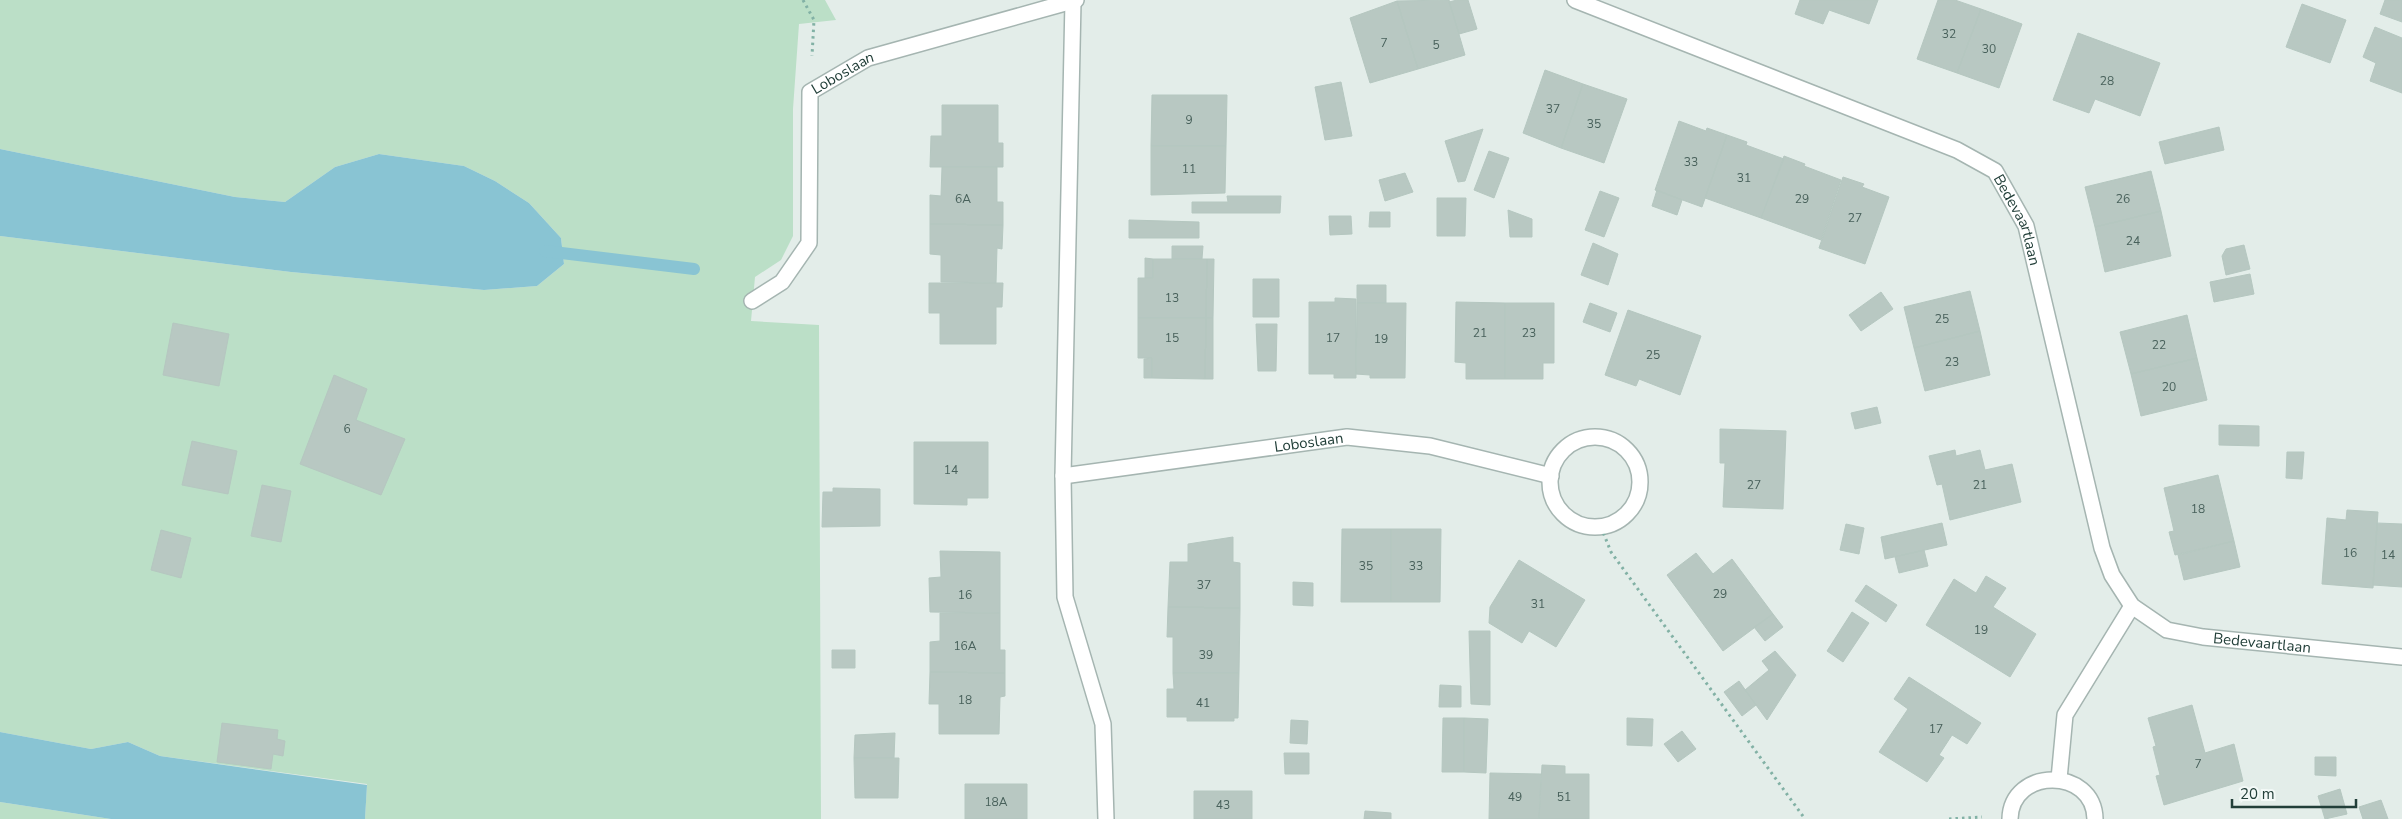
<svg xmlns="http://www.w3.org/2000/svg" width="2402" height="819" font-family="'Nunito Sans',sans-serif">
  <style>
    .green { fill: #bbdfc7 }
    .water { fill: #89c4d3 }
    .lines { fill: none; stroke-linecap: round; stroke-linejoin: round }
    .stream { stroke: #89c4d3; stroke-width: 12 }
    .building { fill: #b8c8c2; stroke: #b5c7c0 }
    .street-casing { stroke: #a5b5b1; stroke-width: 18 }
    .path { stroke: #82b1a5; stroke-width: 3; stroke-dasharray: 2.5 4; stroke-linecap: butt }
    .street { stroke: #fff; stroke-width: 15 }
    .labels { text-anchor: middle; stroke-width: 4; stroke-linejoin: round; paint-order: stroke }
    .number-label { font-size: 12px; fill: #48615b }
    .street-label { font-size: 15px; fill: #223f39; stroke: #f3f9f7 }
  </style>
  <rect width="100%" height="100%" fill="#e3ede9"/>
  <path class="green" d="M 0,0 L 825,0 L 836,20 L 799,24 L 793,109 L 793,236 L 781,260 L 755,277 L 751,321 L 819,325 L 821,819 L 365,819 L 367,784 L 160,756 L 128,742 L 91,749 L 0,732 L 0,236 L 291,272 L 484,290 L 537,286 L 564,264 L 561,238 L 529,203 L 495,181 L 464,166 L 379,154 L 335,167 L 285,202 L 235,197 L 0,149 Z
    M 0,802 L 111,819 L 0,819 Z"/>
  <path class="water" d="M 0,149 L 235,197 L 285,202 L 335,167 L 379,154 L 464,166 L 495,181 L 529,203 L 561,238 L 564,264 L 537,286 L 484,290 L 291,272 L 0,236 Z
    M 0,732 L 91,749 L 128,742 L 160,756 L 367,785 L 365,819 L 111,819 L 0,802 Z"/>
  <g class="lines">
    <path class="stream" d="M 545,251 L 694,269"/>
  </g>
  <path class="building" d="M 1449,0 L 1465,55 L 1418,69 L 1397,1 Z
    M 1457,0 L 1468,0 L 1477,29 L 1459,34 L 1449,2 Z
    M 1800,0 L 1878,0 L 1869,24 L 1829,10 L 1823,24 L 1795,14 Z
    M 1938,0 L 1955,0 L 1981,9 L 1957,73 L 1917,59 Z
    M 2385,0 L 2402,0 L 2402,22 L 2380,14 Z
    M 1397,1 L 1418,69 L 1370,83 L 1350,18 Z
    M 2302,4 L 2346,20 L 2330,63 L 2286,47 Z
    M 1981,9 L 2022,24 L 1999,88 L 1957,73 Z
    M 2375,27 L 2402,38 L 2402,93 L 2370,81 L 2376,63 L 2363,57 Z
    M 2078,33 L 2160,63 L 2140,116 L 2095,99 L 2089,113 L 2053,100 Z
    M 1545,70 L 1583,84 L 1561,148 L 1523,133 Z
    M 1341,82 L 1352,136 L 1325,140 L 1315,87 Z
    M 1583,84 L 1627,99 L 1604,163 L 1561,148 Z
    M 1152,95 L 1227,95 L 1226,146 L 1151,146 Z
    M 942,105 L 998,105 L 998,143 L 1003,143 L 1003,167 L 930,167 L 931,136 L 942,136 Z
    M 1679,121 L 1706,131 L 1707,128 L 1727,135 L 1702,207 L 1655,190 Z
    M 2219,127 L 2224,150 L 2165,164 L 2159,142 Z
    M 1483,129 L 1465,181 L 1458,182 L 1445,141 Z
    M 1727,135 L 1747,142 L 1746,145 L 1784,159 L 1761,218 L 1705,198 Z
    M 1151,146 L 1226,146 L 1225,193 L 1151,195 Z
    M 1489,151 L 1509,158 L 1494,198 L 1474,190 Z
    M 1784,156 L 1805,164 L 1804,166 L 1841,180 L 1821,240 L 1761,218 Z
    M 942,167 L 997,167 L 997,202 L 1003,202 L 1003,225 L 930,224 L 930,195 L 941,196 Z
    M 2151,171 L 2161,211 L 2095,227 L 2085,187 Z
    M 1405,173 L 1413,192 L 1385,201 L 1379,180 Z
    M 1843,177 L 1864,184 L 1862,187 L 1889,197 L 1865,264 L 1819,248 Z
    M 1657,190 L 1682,200 L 1677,215 L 1652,206 Z
    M 1600,191 L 1619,198 L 1604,237 L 1585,230 Z
    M 1227,196 L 1281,196 L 1280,213 L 1192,213 L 1192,202 L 1228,202 Z
    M 1437,198 L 1466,198 L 1465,236 L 1437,236 Z
    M 1508,210 L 1532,219 L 1532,237 L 1510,237 Z
    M 2161,211 L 2171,256 L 2105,272 L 2095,227 Z
    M 1370,212 L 1390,212 L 1390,227 L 1369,227 Z
    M 1329,216 L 1351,216 L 1352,234 L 1330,235 Z
    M 1129,220 L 1199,222 L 1199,238 L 1129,238 Z
    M 930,224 L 1003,225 L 1002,249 L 997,248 L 996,283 L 941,282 L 941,255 L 930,254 Z
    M 1593,243 L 1618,254 L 1608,285 L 1581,275 Z
    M 2244,245 L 2250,269 L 2226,275 L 2222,256 L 2226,249 Z
    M 1172,246 L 1203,246 L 1202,259 L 1172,259 Z
    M 1145,258 L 1153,259 L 1153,278 L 1145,278 Z
    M 1153,259 L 1207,259 L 1206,318 L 1138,318 L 1138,278 L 1153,278 Z
    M 1207,259 L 1214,259 L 1213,318 L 1206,318 Z
    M 2250,274 L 2254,294 L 2214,302 L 2210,282 Z
    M 1253,279 L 1279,279 L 1279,317 L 1253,317 Z
    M 929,283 L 1003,283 L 1002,307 L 996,307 L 996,344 L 940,344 L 940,313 L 929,313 Z
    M 1357,285 L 1386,285 L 1386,303 L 1357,303 Z
    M 1970,291 L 1980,331 L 1914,348 L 1904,307 Z
    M 1881,292 L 1893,309 L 1861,331 L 1849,315 Z
    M 1335,298 L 1356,299 L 1356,378 L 1334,378 L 1334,374 L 1309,374 L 1309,302 L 1335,302 Z
    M 1456,302 L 1505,303 L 1505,379 L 1466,379 L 1466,363 L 1455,362 Z
    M 1357,303 L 1406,303 L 1405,378 L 1370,378 L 1370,375 L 1356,374 Z
    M 1505,303 L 1554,303 L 1554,363 L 1543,363 L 1543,379 L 1505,379 Z
    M 1590,303 L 1617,313 L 1610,332 L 1583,322 Z
    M 1628,310 L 1701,336 L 1680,395 L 1639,379 L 1636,386 L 1605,375 Z
    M 2187,315 L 2197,358 L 2131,374 L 2120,332 Z
    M 1138,318 L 1206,318 L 1205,379 L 1152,378 L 1152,358 L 1138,358 Z
    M 1206,318 L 1213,318 L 1213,379 L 1205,379 Z
    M 173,323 L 229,334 L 219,386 L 163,375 Z
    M 1256,324 L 1277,324 L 1276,371 L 1258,371 Z
    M 1980,331 L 1990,375 L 1925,391 L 1914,348 Z
    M 1152,358 L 1152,378 L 1144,378 L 1144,359 Z
    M 2197,358 L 2207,400 L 2141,416 L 2131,374 Z
    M 334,375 L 367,389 L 356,420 L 405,439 L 381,495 L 300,464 Z
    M 1877,407 L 1881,423 L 1855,429 L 1851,413 Z
    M 2219,425 L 2259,426 L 2259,446 L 2219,445 Z
    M 1720,429 L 1786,431 L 1783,509 L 1723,507 L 1725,463 L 1720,463 Z
    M 192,441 L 237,451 L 228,494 L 182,485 Z
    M 914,442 L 988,442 L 988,498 L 967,498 L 967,505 L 914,504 Z
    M 1955,450 L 1956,456 L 1980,450 L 1985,470 L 2012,464 L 2021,502 L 1950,520 L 1942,484 L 1937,485 L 1929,456 Z
    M 2287,452 L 2304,452 L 2302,479 L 2286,478 Z
    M 2218,475 L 2234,541 L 2175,555 L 2169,532 L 2174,531 L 2164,488 Z
    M 262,485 L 291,491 L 281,542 L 251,536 Z
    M 833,488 L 880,489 L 880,526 L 822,527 L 823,492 L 833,492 Z
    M 2347,510 L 2378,512 L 2373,588 L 2322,584 L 2327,518 L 2346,520 Z
    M 1942,523 L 1947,545 L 1885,559 L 1881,537 Z
    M 2377,523 L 2402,524 L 2402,587 L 2373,585 Z
    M 1846,524 L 1864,528 L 1859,554 L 1840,550 Z
    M 1342,529 L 1391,529 L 1391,602 L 1341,602 Z
    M 1391,529 L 1441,529 L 1440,602 L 1391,602 Z
    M 161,530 L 191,538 L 181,578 L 151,570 Z
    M 1233,537 L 1233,562 L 1240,563 L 1240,608 L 1168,607 L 1170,562 L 1188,562 L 1188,544 Z
    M 2234,541 L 2240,567 L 2184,580 L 2178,555 Z
    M 1924,550 L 1928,566 L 1899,573 L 1895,557 Z
    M 940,551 L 1000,552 L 1000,613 L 930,612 L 929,578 L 941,577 Z
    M 1696,553 L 1713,574 L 1732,559 L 1773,614 L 1723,651 L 1667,575 Z
    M 1519,560 L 1585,600 L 1556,647 L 1529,631 L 1522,643 L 1489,623 L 1490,607 Z
    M 1986,576 L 2006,588 L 1993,607 L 2036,634 L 2010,677 L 1926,625 L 1954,579 L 1976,593 Z
    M 1293,582 L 1313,583 L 1313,606 L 1293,605 Z
    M 1866,585 L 1897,605 L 1886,622 L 1855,601 Z
    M 1168,607 L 1240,608 L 1239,673 L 1173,673 L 1173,637 L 1167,637 Z
    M 1852,612 L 1869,623 L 1843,662 L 1827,651 Z
    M 940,613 L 1000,613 L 1000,650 L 1005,650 L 1005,673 L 930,672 L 930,642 L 940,641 Z
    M 1773,614 L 1783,627 L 1765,641 L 1754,627 Z
    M 1469,631 L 1490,631 L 1490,705 L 1471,704 Z
    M 832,650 L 855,650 L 855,668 L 832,668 Z
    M 1775,651 L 1796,675 L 1767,720 L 1745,690 L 1769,670 L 1762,661 Z
    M 930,672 L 1005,673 L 1005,696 L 1000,697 L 999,734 L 939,734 L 939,704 L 929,704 Z
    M 1173,673 L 1239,673 L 1238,718 L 1234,718 L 1234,721 L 1187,721 L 1187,717 L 1167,717 L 1167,689 L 1174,689 Z
    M 1909,677 L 1981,723 L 1967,744 L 1952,735 L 1939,755 L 1944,758 L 1927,782 L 1879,752 L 1908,709 L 1894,699 Z
    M 1739,681 L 1756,705 L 1742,716 L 1724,692 Z
    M 1440,685 L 1461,686 L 1461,707 L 1439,707 Z
    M 2192,705 L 2205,753 L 2234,744 L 2243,781 L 2164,805 L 2156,776 L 2160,775 L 2153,747 L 2156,746 L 2148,718 Z
    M 1443,718 L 1464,718 L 1464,772 L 1442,772 Z
    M 1464,718 L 1488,719 L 1486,773 L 1464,772 Z
    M 1627,718 L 1653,719 L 1652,746 L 1627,745 Z
    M 1291,720 L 1308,721 L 1307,744 L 1290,743 Z
    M 222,723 L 278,730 L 277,739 L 285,741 L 283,756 L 273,754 L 271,769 L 217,762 Z
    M 1682,731 L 1696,749 L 1678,762 L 1664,744 Z
    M 895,733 L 894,758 L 854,758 L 855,735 Z
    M 1284,753 L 1309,753 L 1309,774 L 1285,774 Z
    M 2315,757 L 2336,757 L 2336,776 L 2315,775 Z
    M 854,758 L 899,758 L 898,798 L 855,798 Z
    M 1542,765 L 1565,766 L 1565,774 L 1589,774 L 1589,819 L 1539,819 Z
    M 1490,773 L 1541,774 L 1539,819 L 1489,819 Z
    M 965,784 L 1027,784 L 1027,819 L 965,819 Z
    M 2340,789 L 2347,814 L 2325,819 L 2318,796 Z
    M 1194,791 L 1252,791 L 1252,819 L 1194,819 Z
    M 2381,800 L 2388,819 L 2363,819 L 2359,807 Z
    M 1365,811 L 1391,813 L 1391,819 L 1364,819 Z"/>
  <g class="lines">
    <defs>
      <g id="street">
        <path id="s1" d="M 1575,0 L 1957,150 L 1995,171 L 2026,226 L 2102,548 L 2112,575 L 2132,606 L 2167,630 L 2203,637 L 2402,657"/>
        <path d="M 1073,1 L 1063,476 L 1065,597 L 1103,724 L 1106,819"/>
        <path id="s2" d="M 752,301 L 782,282 L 809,243 L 810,92 L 868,58 L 1076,0"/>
        <circle cx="1595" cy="482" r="45"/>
        <path id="s3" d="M 1063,476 L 1347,437 L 1430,446 L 1551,476"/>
        <path d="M 2059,779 L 2065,715 L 2132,606"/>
        <path d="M 2010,819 C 2011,767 2094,767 2095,819"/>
      </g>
    </defs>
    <use href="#street" class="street-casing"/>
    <path class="path" d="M 803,0 L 814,20 L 812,56
      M 1601,527 L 1611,552 L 1805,819
      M 1949,819 L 1982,817"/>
    <use href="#street" class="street"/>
  </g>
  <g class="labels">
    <g class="number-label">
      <text x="1949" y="38">32</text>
      <text x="1384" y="47">7</text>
      <text x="1436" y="49">5</text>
      <text x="1989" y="53">30</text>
      <text x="2107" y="85">28</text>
      <text x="1553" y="113">37</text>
      <text x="1189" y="124">9</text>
      <text x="1594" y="128">35</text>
      <text x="1691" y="166">33</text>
      <text x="1189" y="173">11</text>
      <text x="1744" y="182">31</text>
      <text x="963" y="203">6A</text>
      <text x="1802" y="203">29</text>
      <text x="2123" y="203">26</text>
      <text x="1855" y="222">27</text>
      <text x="2133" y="245">24</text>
      <text x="1172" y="302">13</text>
      <text x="1942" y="323">25</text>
      <text x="1480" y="337">21</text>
      <text x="1529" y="337">23</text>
      <text x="1172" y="342">15</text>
      <text x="1333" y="342">17</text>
      <text x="1381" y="343">19</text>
      <text x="2159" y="349">22</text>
      <text x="1653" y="359">25</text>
      <text x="1952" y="366">23</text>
      <text x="2169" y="391">20</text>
      <text x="347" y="433">6</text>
      <text x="951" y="474">14</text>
      <text x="1754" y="489">27</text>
      <text x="1980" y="489">21</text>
      <text x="2198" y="513">18</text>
      <text x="2350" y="557">16</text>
      <text x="2388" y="559">14</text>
      <text x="1366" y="570">35</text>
      <text x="1416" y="570">33</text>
      <text x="1204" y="589">37</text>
      <text x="1720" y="598">29</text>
      <text x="965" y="599">16</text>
      <text x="1538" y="608">31</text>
      <text x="1981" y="634">19</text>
      <text x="965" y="650">16A</text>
      <text x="1206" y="659">39</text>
      <text x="965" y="704">18</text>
      <text x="1203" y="707">41</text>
      <text x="1936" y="733">17</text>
      <text x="2198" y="768">7</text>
      <text x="1515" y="801">49</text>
      <text x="1564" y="801">51</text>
      <text x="996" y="806">18A</text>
      <text x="1223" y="809">43</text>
    </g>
    <g class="street-label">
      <text dy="5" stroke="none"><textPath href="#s2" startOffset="272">Loboslaan</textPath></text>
      <text dy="5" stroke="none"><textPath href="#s1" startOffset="508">Bedevaartlaan</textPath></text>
      <text dy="5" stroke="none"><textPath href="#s3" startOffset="248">Loboslaan</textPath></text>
      <text dy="5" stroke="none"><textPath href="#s1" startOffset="1052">Bedevaartlaan</textPath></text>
    </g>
  </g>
  <path d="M2232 799v8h124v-8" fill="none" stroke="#223f39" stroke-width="2.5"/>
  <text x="2240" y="799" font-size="15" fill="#223f39" stroke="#f3f9f7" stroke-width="4" paint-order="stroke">20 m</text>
</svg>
